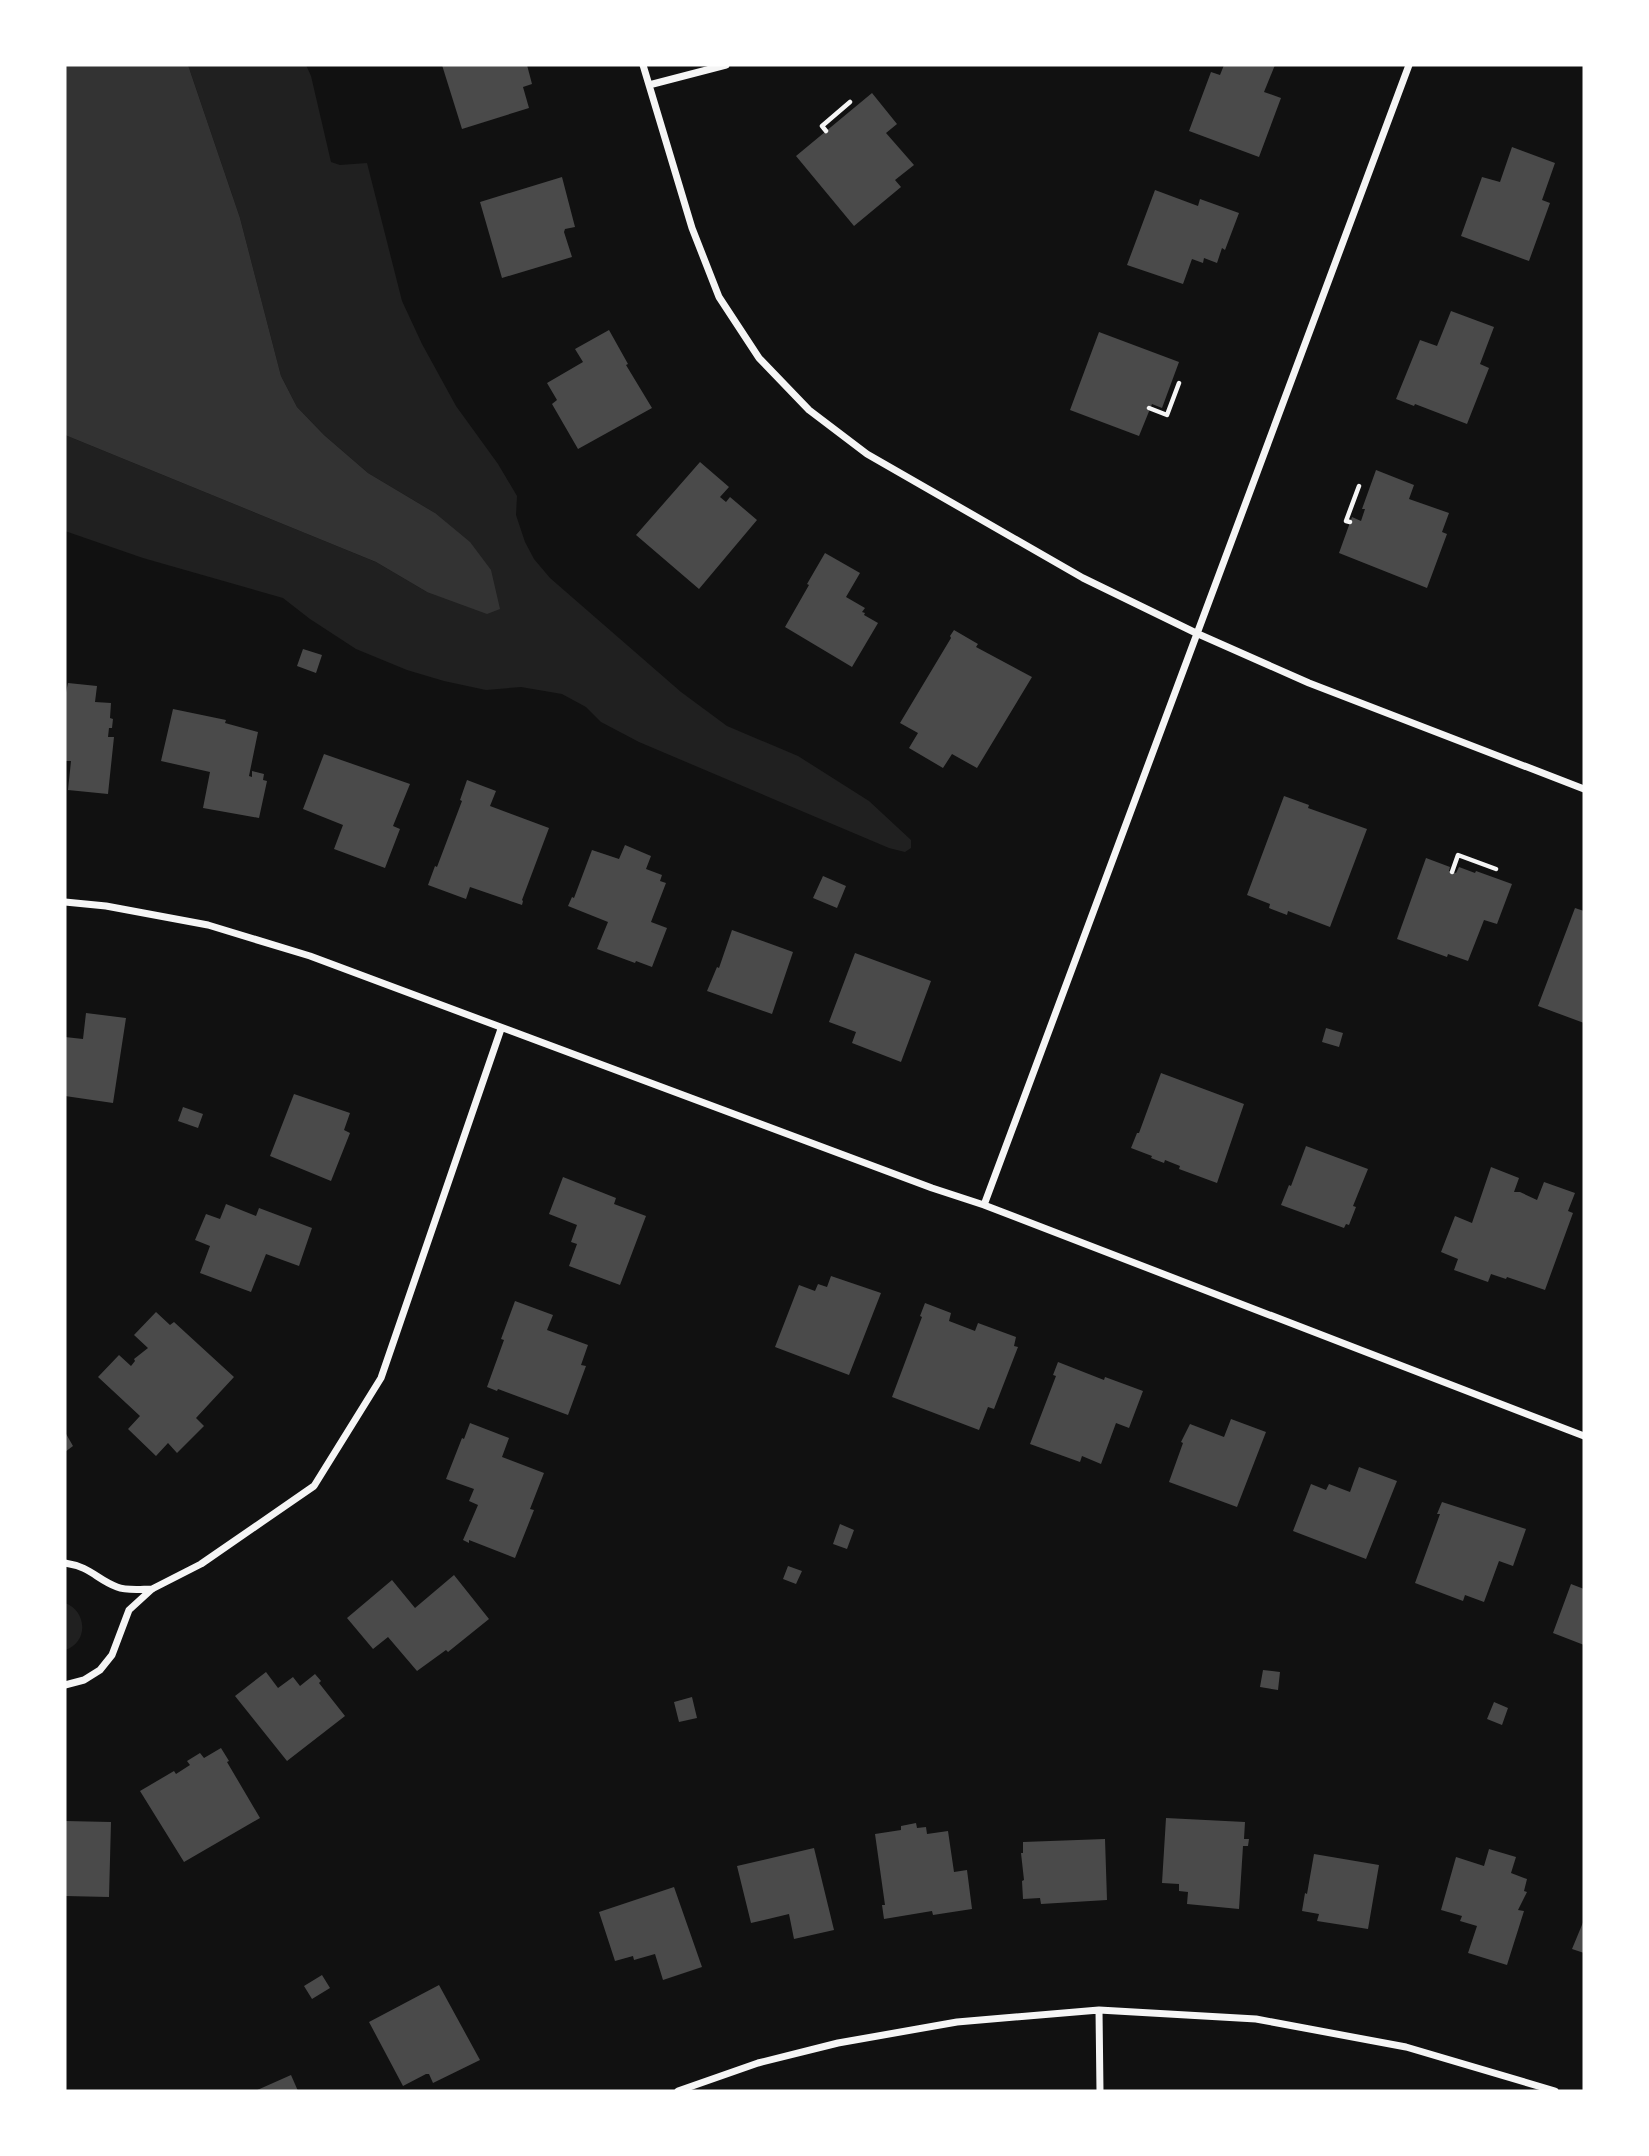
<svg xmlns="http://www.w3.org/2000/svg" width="1649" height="2156" font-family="Overpass,sans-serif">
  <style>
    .green { fill: #202020 }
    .water { fill: #333 }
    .building { fill: #4a4a4a }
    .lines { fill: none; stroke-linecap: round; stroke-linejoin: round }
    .path { stroke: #f5f5f5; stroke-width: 4.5 }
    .minor { stroke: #f5f5f5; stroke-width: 7 }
  </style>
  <rect width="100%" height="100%" fill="#111"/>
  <path class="green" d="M 188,65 L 306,65 L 311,76 L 331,162 L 340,165 L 367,163 L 402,301 L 422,344 L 456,406 L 498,464 L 517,496 L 516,515 L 525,542 L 534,559 L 550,578 L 681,692 L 727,726 L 798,756 L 869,801 L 911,840 L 911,848 L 905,852 L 889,848 L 639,742 L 601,722 L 586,707 L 562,694 L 521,687 L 486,690 L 444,681 L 407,670 L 356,649 L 310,619 L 283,598 L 143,558 L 65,531 L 65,435 L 376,562 L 427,592 L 435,513 L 368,473 L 324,435 L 297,407 L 281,376 L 240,218 Z
    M 65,1603 C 87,1611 89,1642 65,1650 Z"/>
  <path class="water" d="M 65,65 L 188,65 L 240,218 L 281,376 L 297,407 L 324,435 L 368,473 L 435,513 L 470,542 L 491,570 L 500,609 L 487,614 L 427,592 L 376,562 L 65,435 Z"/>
  <path class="building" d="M 442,65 L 527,65 L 532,84 L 523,87 L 529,108 L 462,129 Z
    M 1224,65 L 1275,65 L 1264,92 L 1281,98 L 1259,157 L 1189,131 L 1211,72 L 1220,75 Z
    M 872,93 L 897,124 L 886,133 L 914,165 L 895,180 L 901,187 L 854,226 L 796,156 Z
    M 1512,147 L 1555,163 L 1542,200 L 1550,203 L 1529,261 L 1461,236 L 1482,177 L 1500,182 Z
    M 562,177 L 575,227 L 565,229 L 564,232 L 572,257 L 502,278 L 480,202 Z
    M 1155,190 L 1198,206 L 1200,199 L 1239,213 L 1225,250 L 1222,248 L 1217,263 L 1204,258 L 1203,263 L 1192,259 L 1183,284 L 1127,265 Z
    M 1451,311 L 1494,327 L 1480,364 L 1489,368 L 1467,424 L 1415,404 L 1414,406 L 1396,399 L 1420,340 L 1437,346 Z
    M 609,330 L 628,364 L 626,365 L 652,408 L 578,449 L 552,404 L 557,400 L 547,383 L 583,362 L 575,349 Z
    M 1099,332 L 1179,362 L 1162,408 L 1152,404 L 1139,436 L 1070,410 Z
    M 700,462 L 729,487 L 720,497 L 726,502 L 730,497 L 757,520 L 699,589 L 636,535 Z
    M 1376,470 L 1414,485 L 1409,499 L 1449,513 L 1442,532 L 1447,534 L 1427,588 L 1339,553 L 1352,517 L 1361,521 L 1365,509 L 1362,509 Z
    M 825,553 L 860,573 L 846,597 L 865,608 L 862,612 L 865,613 L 864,615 L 878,623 L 852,667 L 785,627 L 809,585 L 807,584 Z
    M 954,630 L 978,644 L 976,647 L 1032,677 L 977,768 L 952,754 L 943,768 L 909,748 L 918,733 L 900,723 L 951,638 L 950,636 Z
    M 303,649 L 322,655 L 316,673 L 297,666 Z
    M 68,683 L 97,686 L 95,702 L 111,703 L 110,718 L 113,719 L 112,728 L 109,728 L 108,737 L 114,737 L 108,794 L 68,790 L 71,761 L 65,761 L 65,697 Z
    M 173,709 L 226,720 L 225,723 L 258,732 L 249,776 L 252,777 L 252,771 L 264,774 L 263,780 L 267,781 L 259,818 L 203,808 L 210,772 L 161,761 Z
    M 324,754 L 410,784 L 393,826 L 400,829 L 385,868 L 334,849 L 343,825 L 303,809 Z
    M 467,780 L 496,791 L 490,806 L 549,828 L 522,900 L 523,901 L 522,905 L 470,887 L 466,899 L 428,885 L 435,866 L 437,867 L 462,801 L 460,800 Z
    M 1284,796 L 1309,805 L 1308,808 L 1367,829 L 1330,927 L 1288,911 L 1287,915 L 1269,908 L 1270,904 L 1247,895 Z
    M 625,845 L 651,856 L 646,869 L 662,875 L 660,881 L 666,883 L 651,922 L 667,928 L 652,967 L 636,961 L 635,963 L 597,949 L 608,922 L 568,906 L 572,897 L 574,898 L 592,850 L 619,859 Z
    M 1426,858 L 1450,867 L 1449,871 L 1456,873 L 1459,867 L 1475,873 L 1476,871 L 1512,884 L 1497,924 L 1484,920 L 1468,961 L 1448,954 L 1447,957 L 1397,939 Z
    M 823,876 L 846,886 L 837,908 L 813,898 Z
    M 1575,908 L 1584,911 L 1584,1023 L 1538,1006 Z
    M 732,930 L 793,952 L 772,1014 L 707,991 L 717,967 L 719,968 Z
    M 855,953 L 931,981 L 901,1062 L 852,1043 L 856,1032 L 829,1022 Z
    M 86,1013 L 126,1018 L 113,1103 L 65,1096 L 65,1037 L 83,1039 Z
    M 1326,1028 L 1343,1033 L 1339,1047 L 1322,1042 Z
    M 1161,1073 L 1244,1104 L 1217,1183 L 1179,1169 L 1180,1166 L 1165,1160 L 1164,1163 L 1151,1158 L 1152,1156 L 1131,1148 L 1137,1133 L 1139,1133 Z
    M 294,1094 L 350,1113 L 344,1130 L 350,1133 L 331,1181 L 270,1156 Z
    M 183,1107 L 203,1114 L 198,1128 L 178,1121 Z
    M 1306,1146 L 1368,1169 L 1353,1206 L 1356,1207 L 1349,1225 L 1346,1224 L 1344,1228 L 1281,1205 L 1289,1185 L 1291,1186 Z
    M 1491,1167 L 1519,1178 L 1514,1192 L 1520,1192 L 1537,1200 L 1544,1182 L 1575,1193 L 1568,1211 L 1573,1213 L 1545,1290 L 1507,1277 L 1506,1279 L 1491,1274 L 1488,1282 L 1454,1270 L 1458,1259 L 1441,1252 L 1455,1216 L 1472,1223 Z
    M 563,1177 L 616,1198 L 614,1204 L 646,1216 L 620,1285 L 569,1266 L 577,1244 L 571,1242 L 577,1225 L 549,1214 Z
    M 226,1204 L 256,1216 L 259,1208 L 312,1228 L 299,1266 L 266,1254 L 251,1292 L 200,1273 L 210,1246 L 195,1240 L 206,1214 L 220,1219 Z
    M 831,1276 L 881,1293 L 849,1375 L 775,1347 L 799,1285 L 815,1291 L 818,1284 L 827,1287 Z
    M 515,1301 L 553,1315 L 547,1330 L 588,1345 L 581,1365 L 586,1366 L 568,1415 L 498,1389 L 497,1391 L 487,1387 L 504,1340 L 501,1339 Z
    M 925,1303 L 951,1313 L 949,1321 L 975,1331 L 978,1323 L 1016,1337 L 1014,1346 L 1018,1347 L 994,1409 L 988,1407 L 979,1430 L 892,1397 L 922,1317 L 920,1316 Z
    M 156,1312 L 170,1325 L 174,1322 L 234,1377 L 196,1418 L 204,1426 L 177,1453 L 168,1443 L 156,1456 L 128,1429 L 140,1416 L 98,1377 L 119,1355 L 131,1366 L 135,1361 L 134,1359 L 148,1348 L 134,1335 Z
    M 1058,1362 L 1104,1380 L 1105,1377 L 1143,1391 L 1129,1428 L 1116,1423 L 1101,1464 L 1082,1456 L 1080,1462 L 1030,1444 L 1056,1376 L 1053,1375 Z
    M 1231,1419 L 1266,1432 L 1237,1507 L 1169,1482 L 1183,1443 L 1181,1442 L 1190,1424 L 1224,1437 Z
    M 470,1423 L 509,1438 L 502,1457 L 544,1473 L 530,1509 L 534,1510 L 515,1558 L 469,1540 L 469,1543 L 463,1540 L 478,1505 L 469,1501 L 474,1489 L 446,1479 L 462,1438 L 464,1439 Z
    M 65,1432 L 73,1446 L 65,1452 Z
    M 1359,1467 L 1397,1481 L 1366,1559 L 1293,1531 L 1311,1484 L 1326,1490 L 1329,1484 L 1350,1492 Z
    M 1442,1502 L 1526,1529 L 1513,1566 L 1499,1561 L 1484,1602 L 1465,1595 L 1463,1601 L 1415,1583 L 1440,1514 L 1437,1514 Z
    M 840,1524 L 854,1530 L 847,1549 L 833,1544 Z
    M 788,1566 L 802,1571 L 796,1584 L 783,1579 Z
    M 454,1575 L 489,1619 L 448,1652 L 446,1650 L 417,1671 L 388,1637 L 373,1649 L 347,1618 L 392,1580 L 415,1608 Z
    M 1571,1584 L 1584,1589 L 1584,1645 L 1553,1633 Z
    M 1263,1670 L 1280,1672 L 1278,1690 L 1260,1687 Z
    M 266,1672 L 278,1688 L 293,1677 L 300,1686 L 315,1674 L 321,1681 L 319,1683 L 345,1716 L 287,1761 L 235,1696 Z
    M 692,1697 L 697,1718 L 679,1722 L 674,1702 Z
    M 1494,1702 L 1508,1708 L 1502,1725 L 1487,1719 Z
    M 221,1748 L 229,1761 L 227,1762 L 260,1818 L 184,1862 L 140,1791 L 174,1771 L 176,1774 L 190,1765 L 187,1761 L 200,1753 L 204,1758 Z
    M 1166,1818 L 1245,1822 L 1244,1839 L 1249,1839 L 1248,1846 L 1243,1846 L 1239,1909 L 1187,1904 L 1188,1892 L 1179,1891 L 1179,1884 L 1162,1883 Z
    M 65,1821 L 111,1822 L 109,1897 L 65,1896 Z
    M 916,1823 L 917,1828 L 926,1827 L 927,1834 L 948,1831 L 954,1872 L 967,1870 L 972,1909 L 933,1915 L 932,1911 L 884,1919 L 882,1905 L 885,1905 L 875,1834 L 901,1830 L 901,1826 Z
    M 1105,1839 L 1107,1900 L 1041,1904 L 1040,1898 L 1023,1899 L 1022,1881 L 1024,1880 L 1021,1853 L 1023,1853 L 1023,1842 Z
    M 814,1848 L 834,1930 L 794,1939 L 789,1914 L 751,1923 L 737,1866 Z
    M 1489,1849 L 1516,1857 L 1511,1873 L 1527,1879 L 1524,1891 L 1527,1892 L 1518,1910 L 1524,1911 L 1507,1965 L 1468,1953 L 1477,1926 L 1460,1921 L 1462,1916 L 1441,1910 L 1456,1857 L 1484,1866 Z
    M 1314,1854 L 1379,1865 L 1368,1929 L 1317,1921 L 1319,1914 L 1302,1911 L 1305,1893 L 1307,1894 Z
    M 674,1887 L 702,1967 L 663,1980 L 655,1954 L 634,1960 L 633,1956 L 615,1961 L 599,1912 Z
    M 1584,1920 L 1584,1953 L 1572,1949 Z
    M 322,1975 L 330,1988 L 312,1999 L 304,1986 Z
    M 439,1985 L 480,2060 L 433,2083 L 429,2074 L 426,2074 L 403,2086 L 369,2022 Z
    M 291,2075 L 298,2091 L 255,2091 Z"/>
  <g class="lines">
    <path class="path" d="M 826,131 L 822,126 L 850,102
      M 1149,408 L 1167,415 L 1179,383
      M 1350,522 L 1346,521 L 1359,486
      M 1452,872 L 1458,855 L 1496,869"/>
    <path class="minor" d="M 643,65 L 692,228 L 719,297 L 759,358 L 809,410 L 867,454 L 1083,578 L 1196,633 L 1309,683 L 1584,789
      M 649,85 L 726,65
      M 65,902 L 106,906 L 208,925 L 310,956 L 932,1188 L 984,1205 L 1584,1436
      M 984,1205 L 1409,65
      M 65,1563 C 91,1567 96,1579 117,1587 C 127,1591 142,1589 152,1589
      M 65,1685 L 84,1680 L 100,1670 L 112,1655 L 129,1610 L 152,1589 L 201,1564 L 314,1486 L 381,1378 L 501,1029
      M 1099,2010 L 1100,2091
      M 678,2091 L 758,2063 L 838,2043 L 957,2022 L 1099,2010 L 1256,2019 L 1406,2047 L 1555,2091"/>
  </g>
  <rect width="1649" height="2156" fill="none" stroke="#ffffff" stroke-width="133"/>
</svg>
